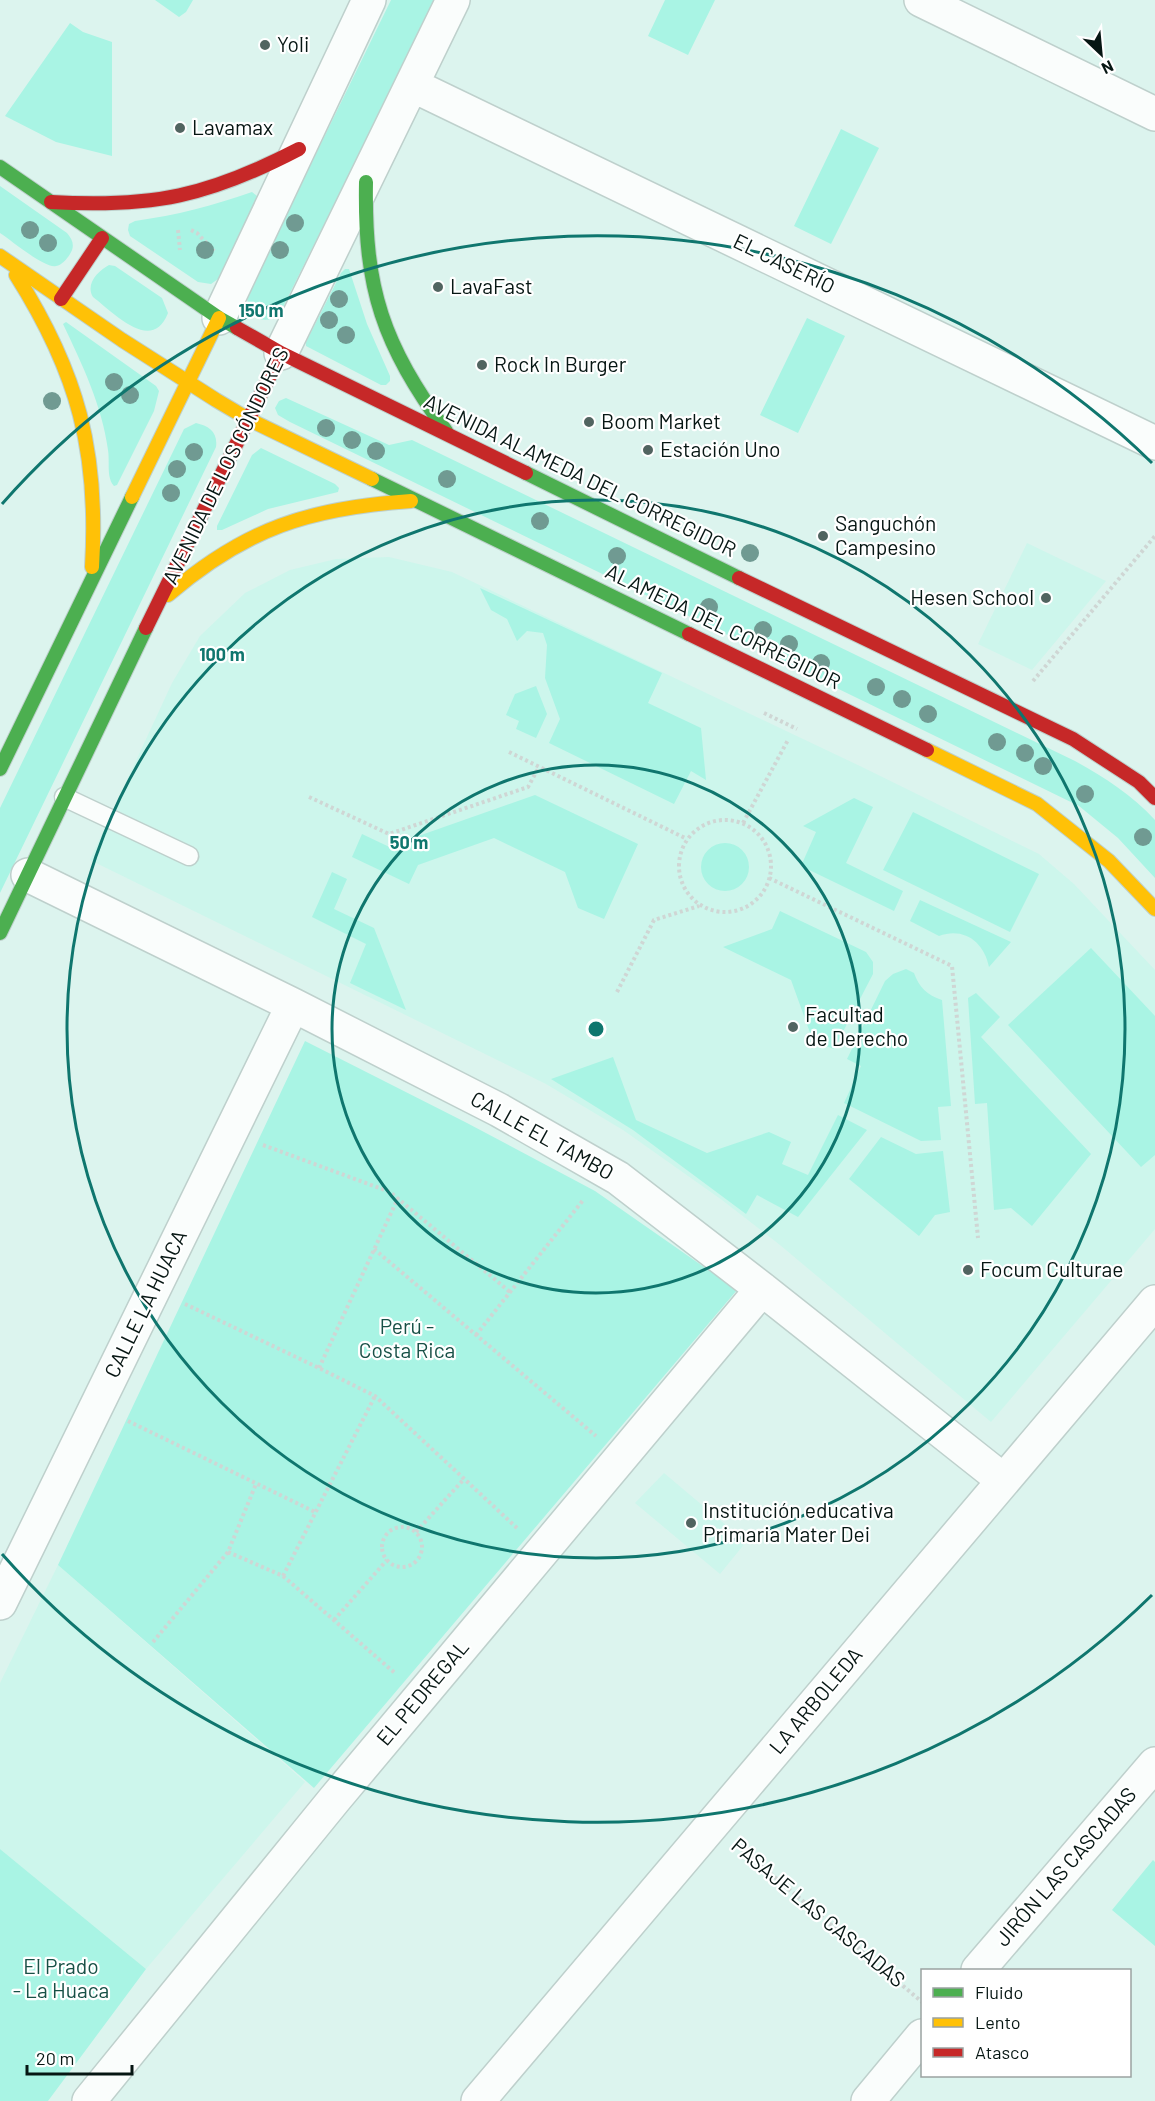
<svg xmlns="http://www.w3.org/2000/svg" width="1155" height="2101" font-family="Barlow,sans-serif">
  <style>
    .built { fill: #cdf6ec }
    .green { fill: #a9f4e4 }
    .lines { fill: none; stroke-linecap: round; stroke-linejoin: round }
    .lane-casing { stroke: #bed0cc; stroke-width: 21 }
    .street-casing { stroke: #bed0cc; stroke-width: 36 }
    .fast-casing { stroke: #bed0cc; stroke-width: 16 }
    .slow-casing { stroke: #bed0cc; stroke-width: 16 }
    .jam-casing { stroke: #bed0cc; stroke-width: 16 }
    .path { stroke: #cfd6d4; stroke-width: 4; stroke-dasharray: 3 3; stroke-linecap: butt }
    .lane { stroke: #fafdfc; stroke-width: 18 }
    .street { stroke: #fafdfc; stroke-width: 33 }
    .fast { stroke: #4caf50; stroke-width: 14 }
    .slow { stroke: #ffc107; stroke-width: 14 }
    .jam { stroke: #c62828; stroke-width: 14 }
    .tree { fill: #709a92 }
    .ring { fill: none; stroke: #0f766e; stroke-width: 3 }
    .poi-dot { fill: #516460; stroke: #fff; stroke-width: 2 }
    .labels { text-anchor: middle; stroke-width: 4.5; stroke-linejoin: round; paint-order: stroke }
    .poi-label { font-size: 21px; fill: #061613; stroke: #fff; text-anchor: start }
    .street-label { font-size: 21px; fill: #061613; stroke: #fff }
    .park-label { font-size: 21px; fill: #175046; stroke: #fff }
    .centre { fill: #0f766e; stroke: #fff; stroke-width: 3 }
    .ring-label { font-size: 18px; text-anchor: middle; font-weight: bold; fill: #0f766e; stroke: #fff; stroke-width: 4.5; stroke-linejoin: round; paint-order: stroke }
  </style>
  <rect width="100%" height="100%" fill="#dcf4ee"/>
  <path class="built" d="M 1027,543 L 1106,581 L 1032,670 L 978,644 Z
    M 389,557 L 452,572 L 862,767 L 1039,854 L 1074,884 L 1155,970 L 1155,1229 L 991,1422 L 780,1245 L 722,1200 L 623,1130 L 546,1084 L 90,860 L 172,683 L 200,636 L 245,593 L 290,570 L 336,559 Z
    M 664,1473 L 746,1542 L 720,1574 L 635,1503 Z
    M 58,1565 L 305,1782 L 146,1969 L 0,1849 L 0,1683 Z"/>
  <path class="green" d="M 155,0 L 193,0 L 186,12 L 179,17 Z
    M 391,0 L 436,0 L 280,313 C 269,324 256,321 248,309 L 247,295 Z
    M 665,0 L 715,0 L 688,55 L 648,36 Z
    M 70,23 L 83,32 L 112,42 L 112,156 L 56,142 L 5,116 Z
    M 841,129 L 879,148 L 831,244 L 794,226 Z
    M 0,186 L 67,233 C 73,240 75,246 70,254 C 67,259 62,265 56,266 C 45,269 11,240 0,233 Z
    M 252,192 L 257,196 L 256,203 L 218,279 L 211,284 L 198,282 L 130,236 L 128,230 L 129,224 L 135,221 C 177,215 212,206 252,192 Z
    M 109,265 L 115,266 L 162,298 L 168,313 C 152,354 114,313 93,297 C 85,284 98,271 109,265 Z
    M 345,269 L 349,269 L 367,324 L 390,376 L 390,381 L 386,385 L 381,385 L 306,346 L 306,342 L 341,273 Z
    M 807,318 L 845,336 L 798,433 L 760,415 Z
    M 66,322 L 156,386 L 159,391 L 154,411 L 117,485 L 114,486 C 106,477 110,462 108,450 C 102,405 82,364 63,324 Z
    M 286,398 L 389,445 L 412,440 L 1075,761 C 1104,777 1132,795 1155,820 L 1155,878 L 1118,838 L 1079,806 L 290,422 L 278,415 L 275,408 L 279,401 Z
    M 196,423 C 209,426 218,432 216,447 L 0,893 L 0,808 L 184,429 Z
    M 261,448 L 335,484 L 339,488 L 338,492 L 268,509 L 222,530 L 217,530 L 217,526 L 252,455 Z
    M 480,588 L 662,673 L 648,703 L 701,728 L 706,780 L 691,771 L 674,804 L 549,743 L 560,719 L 545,678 L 547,645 L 543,633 L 527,631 L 517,641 L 507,619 L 491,610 Z
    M 536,686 L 547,714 L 536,738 L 516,729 L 519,721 L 506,715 L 515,694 Z
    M 535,795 L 638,844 L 604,919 L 578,908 L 565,872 L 494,838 L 418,865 L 409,884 L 352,857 L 362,834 L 400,852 L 407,840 Z
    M 854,798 L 873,807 L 846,863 L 903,891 L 894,911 L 801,866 L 816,832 L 803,826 Z
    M 913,812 L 1039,874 L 1010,932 L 883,870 Z
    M701 867a24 24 0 1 1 48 0a24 24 0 1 1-48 0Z
    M 332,872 L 347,879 L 334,909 L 374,928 L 406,1010 L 350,983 L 366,944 L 312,917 Z
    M 920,900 L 1011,942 L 989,967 C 984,942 964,927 939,936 L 910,921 Z
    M 780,911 L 866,952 L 873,962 L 873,974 L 834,1049 L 813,1041 L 791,980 L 723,947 L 772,929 Z
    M 1091,948 L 1155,1016 L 1155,1155 L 1141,1167 L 1008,1025 Z
    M 906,969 L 914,973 C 919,987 927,995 942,1000 L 951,1106 L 938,1107 L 941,1140 L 921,1141 L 844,1103 L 861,1066 L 847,1059 L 885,981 L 893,974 Z
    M 976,993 L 1000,1017 L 981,1037 L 1091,1154 L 1032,1226 L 1011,1208 L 994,1210 L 987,1103 L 975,1104 L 968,998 Z
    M 305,1041 L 467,1123 L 595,1191 L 737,1290 L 314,1788 L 58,1565 Z
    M 613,1057 L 636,1120 L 707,1153 L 769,1132 L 791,1142 L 782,1164 L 808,1175 L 838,1115 L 867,1130 L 798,1217 L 757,1195 L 746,1214 L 633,1130 L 551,1079 Z
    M 881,1137 L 916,1154 L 943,1151 L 950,1212 L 935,1215 L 919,1236 L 849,1179 Z
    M 0,1849 L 146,1969 L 48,2101 L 0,2101 Z
    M 1153,1860 L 1155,1862 L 1155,1946 L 1112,1910 Z"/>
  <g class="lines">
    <defs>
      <path id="lane" d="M 64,797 L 189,856"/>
      <path id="street" d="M 921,0 L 1155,114
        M 412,85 L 1155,443
        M 219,318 L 369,0
        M 281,353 L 453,0
        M 28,875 L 293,1005 L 499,1110 L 618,1178 L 762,1289 L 1003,1480
        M 0,1603 L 293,1005
        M 978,1970 L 1155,1764
        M 89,2101 L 334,1800 L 762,1289
        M 478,2101 L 1155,1302
        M 868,2101 L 922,2036"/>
      <path id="fast" d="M 0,167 L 219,318 L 237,328
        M 366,182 C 364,290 383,344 446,431
        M 526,473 L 739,578
        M 372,479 L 689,634
        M 0,769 L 132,497
        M 0,933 L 146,628"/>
      <path id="slow" d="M 0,256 L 122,340 L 216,400 L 248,419 L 372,479
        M 16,275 C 78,373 99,452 92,567
        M 132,497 L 219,318
        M 168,595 C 246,528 310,508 411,501
        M 927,750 L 1037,804 L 1109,861 L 1155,909"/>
      <path id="jam" d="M 51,202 C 153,208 209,196 299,149
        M 61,299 L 102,238
        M 237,328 L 281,353 L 526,473
        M 739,578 L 1073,739 L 1139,782 L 1155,798
        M 146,628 L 281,353
        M 689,634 L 927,750"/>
    </defs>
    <use href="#lane" class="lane-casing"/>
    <use href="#street" class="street-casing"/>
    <use href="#fast" class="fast-casing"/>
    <use href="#slow" class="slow-casing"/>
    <use href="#jam" class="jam-casing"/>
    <path class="path" d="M 178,230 L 180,250
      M 191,230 L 197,233 L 214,251
      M 1033,681 L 1155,536
      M 764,713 L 797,729
      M 509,752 L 687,839
      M 309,797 L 389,834 L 528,787 L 539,767
      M679 866a46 46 0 1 1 92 0a46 46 0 1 1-92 0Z
      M 743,823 L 788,740
      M 769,878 L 952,966 L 978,1238
      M 617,992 L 654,920 L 699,906
      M 263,1145 L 390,1192 L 510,1292
      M 374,1249 L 596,1436
      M 185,1304 L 319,1368 L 375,1396 L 517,1528
      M 476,1335 L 584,1199
      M 319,1368 L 398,1198
      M 128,1421 L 315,1512
      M382 1547a20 20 0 1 1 40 0a20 20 0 1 1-40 0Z
      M 416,1532 L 464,1479
      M 228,1552 L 283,1576 L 396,1674
      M 283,1576 L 375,1396
      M 334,1620 L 387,1560
      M 153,1642 L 228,1552 L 256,1484
      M 738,1846 L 922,2002"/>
    <use href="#lane" class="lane"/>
    <use href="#street" class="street"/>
    <use href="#fast" class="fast"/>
    <use href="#slow" class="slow"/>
    <use href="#jam" class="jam"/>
  </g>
  <g class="tree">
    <circle cx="295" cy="223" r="9"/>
    <circle cx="30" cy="230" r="9"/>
    <circle cx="48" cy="243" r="9"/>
    <circle cx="205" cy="250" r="9"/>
    <circle cx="280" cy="250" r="9"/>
    <circle cx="339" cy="299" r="9"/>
    <circle cx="329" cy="320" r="9"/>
    <circle cx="346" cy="335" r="9"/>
    <circle cx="114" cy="382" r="9"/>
    <circle cx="130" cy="395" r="9"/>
    <circle cx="52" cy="401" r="9"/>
    <circle cx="326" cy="428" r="9"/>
    <circle cx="352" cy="440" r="9"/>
    <circle cx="376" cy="451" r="9"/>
    <circle cx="194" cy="452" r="9"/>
    <circle cx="177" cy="469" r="9"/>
    <circle cx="447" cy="479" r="9"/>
    <circle cx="171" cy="493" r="9"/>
    <circle cx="540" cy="521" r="9"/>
    <circle cx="750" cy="553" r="9"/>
    <circle cx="617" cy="556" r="9"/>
    <circle cx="709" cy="607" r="9"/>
    <circle cx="763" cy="630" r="9"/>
    <circle cx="789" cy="644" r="9"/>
    <circle cx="821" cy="663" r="9"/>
    <circle cx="876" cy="687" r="9"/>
    <circle cx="902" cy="699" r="9"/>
    <circle cx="928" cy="714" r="9"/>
    <circle cx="997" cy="742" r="9"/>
    <circle cx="1025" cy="753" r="9"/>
    <circle cx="1043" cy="766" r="9"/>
    <circle cx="1085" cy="794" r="9"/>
    <circle cx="1143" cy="837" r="9"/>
  </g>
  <g class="ring">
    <circle cx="596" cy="1029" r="264"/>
    <circle cx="596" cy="1029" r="529"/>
    <path d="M1152 1595A793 793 0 0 1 2 1554M2 504A793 793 0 0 1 1152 463"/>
  </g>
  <g class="poi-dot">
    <circle cx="265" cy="45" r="6"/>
    <circle cx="180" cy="128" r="6"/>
    <circle cx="438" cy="287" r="6"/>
    <circle cx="482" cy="365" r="6"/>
    <circle cx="589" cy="422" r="6"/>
    <circle cx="648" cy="450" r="6"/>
    <circle cx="823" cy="536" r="6"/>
    <circle cx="1046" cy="598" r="6"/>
    <circle cx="793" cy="1027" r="6"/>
    <circle cx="968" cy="1270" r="6"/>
    <circle cx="691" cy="1523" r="6"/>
  </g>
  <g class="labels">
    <g class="poi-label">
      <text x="277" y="52">Yoli</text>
      <text x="192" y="135">Lavamax</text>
      <text x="450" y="294">LavaFast</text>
      <text x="494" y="372">Rock In Burger</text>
      <text x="601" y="429">Boom Market</text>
      <text x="660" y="457">Estación Uno</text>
      <text x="835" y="531">Sanguchón<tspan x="835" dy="24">Campesino</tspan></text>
      <text x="1034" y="605" text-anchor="end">Hesen School</text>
      <text x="805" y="1022">Facultad<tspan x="805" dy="24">de Derecho</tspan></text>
      <text x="980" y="1277">Focum Culturae</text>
      <text x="703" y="1518">Institución educativa<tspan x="703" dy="24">Primaria Mater Dei</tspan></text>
    </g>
    <g class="street-label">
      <text transform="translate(784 264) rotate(26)" y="7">EL CASERÍO</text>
      <text transform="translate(226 466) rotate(-64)" y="7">AVENIDA DE LOS CÓNDORES</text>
      <text transform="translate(580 476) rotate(26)" y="7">AVENIDA ALAMEDA DEL CORREGIDOR</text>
      <text transform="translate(723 627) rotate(26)" y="7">ALAMEDA DEL CORREGIDOR</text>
      <text transform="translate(542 1136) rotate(29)" y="7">CALLE EL TAMBO</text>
      <text transform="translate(146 1304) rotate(-64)" y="7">CALLE LA HUACA</text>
      <text transform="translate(423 1693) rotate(-50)" y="7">EL PEDREGAL</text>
      <text transform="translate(816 1701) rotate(-50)" y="7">LA ARBOLEDA</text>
      <text transform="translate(1066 1867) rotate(-49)" y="7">JIRÓN LAS CASCADAS</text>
      <text transform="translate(818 1913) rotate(40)" y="7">PASAJE LAS CASCADAS</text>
    </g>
    <g class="park-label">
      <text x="407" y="1334">Perú -<tspan x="407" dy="24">Costa Rica</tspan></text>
      <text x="61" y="1974">El Prado<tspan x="61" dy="24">- La Huaca</tspan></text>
    </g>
  </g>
  <circle cx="596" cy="1029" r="9" class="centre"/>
  <g class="ring-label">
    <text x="261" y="317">150 m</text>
    <text x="222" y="661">100 m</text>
    <text x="409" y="849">50 m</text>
  </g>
  <rect x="921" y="1969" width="210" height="108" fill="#ffffff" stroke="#9ba2a1" stroke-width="1.5"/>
  <rect x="933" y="1988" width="30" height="9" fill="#4caf50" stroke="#9ba2a1" stroke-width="1.5"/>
  <text x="975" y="1999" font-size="18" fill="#061613">Fluido</text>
  <rect x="933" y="2018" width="30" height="9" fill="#ffc107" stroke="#9ba2a1" stroke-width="1.5"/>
  <text x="975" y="2029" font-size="18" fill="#061613">Lento</text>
  <rect x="933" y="2048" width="30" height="9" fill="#c62828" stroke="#9ba2a1" stroke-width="1.5"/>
  <text x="975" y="2059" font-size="18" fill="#061613">Atasco</text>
  <g transform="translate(1101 54) rotate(154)" stroke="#ffffff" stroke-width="4.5" paint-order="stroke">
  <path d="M0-4.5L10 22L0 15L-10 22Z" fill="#061613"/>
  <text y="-9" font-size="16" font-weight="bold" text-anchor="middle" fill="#061613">N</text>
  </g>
  <path d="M27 2065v9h105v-9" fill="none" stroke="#061613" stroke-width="3"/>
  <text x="36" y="2065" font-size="18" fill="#061613" stroke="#ffffff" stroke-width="4.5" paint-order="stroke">20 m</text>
</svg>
